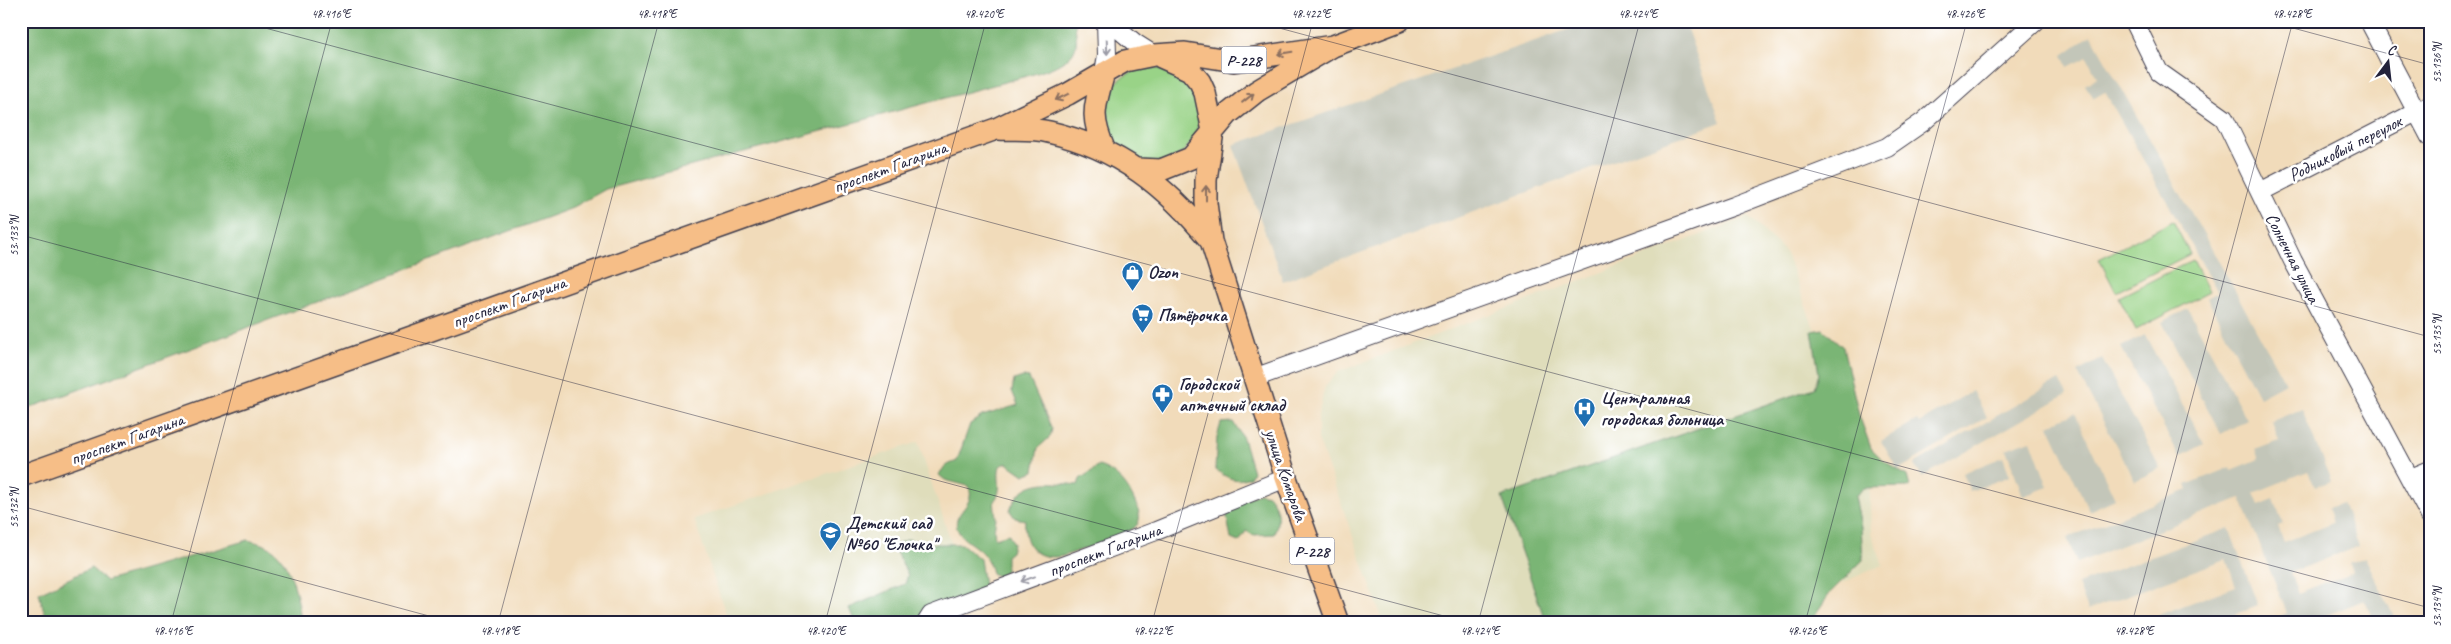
<svg xmlns="http://www.w3.org/2000/svg" width="2451" height="644" font-family="Caveat,sans-serif">
  <style>
    .built { fill: #dfddbb }
    .industrial { fill: #c3c6b9 }
    .green { fill: #99d387; stroke: #5e7a61 }
    .forest { fill: #7ab574; stroke: #4e6c58 }
    .lines { fill: none; stroke-linecap: round; stroke-linejoin: round }
    .minor-casing { stroke: #413e4e; stroke-width: 20 }
    .major-casing { stroke: #413e4e; stroke-width: 24 }
    .minor { stroke: #fff; stroke-width: 18 }
    .major { stroke: #f6be87; stroke-width: 21 }
    .oneway { stroke: #9c9ca7 }
    .oneway2 { stroke: #8c7061 }
    .ticks { fill: none; stroke: #22223b; stroke-width: 1; stroke-opacity: 0.45 }
    .labels { text-anchor: middle; stroke-width: 5; stroke-linejoin: round; paint-order: stroke }
    .shield { fill: #fff; stroke: #646476; stroke-width: 1 }
    .shield-label { font-size: 16px; font-weight: bold; fill: #22223b }
    .street-label { font-size: 18px; fill: #22223b; stroke: #fff }
    .poi-label { font-size: 18px; font-weight: bold; fill: #22223b; stroke: #fff; text-anchor: start }
    .neatline { fill: none; stroke: #22223b; stroke-width: 2 }
    .ticks-label { font-size: 12px; text-anchor: middle; fill: #22223b }
  </style>
  <rect width="100%" height="100%" fill="#fff"/>
  <filter id="ink" filterUnits="userSpaceOnUse"><feTurbulence type="fractalNoise" baseFrequency=".02" numOctaves="2"/><feDisplacementMap in="SourceGraphic" scale="10" xChannelSelector="R" yChannelSelector="G"/><feConvolveMatrix kernelMatrix="1 2 1 2 8 2 1 2 1" color-interpolation-filters="sRGB"/></filter>
  <filter id="wash" filterUnits="userSpaceOnUse"><feTurbulence type="fractalNoise" baseFrequency=".0096" numOctaves="4" result="noise"/><feDisplacementMap in="SourceGraphic" scale="20" xChannelSelector="R" yChannelSelector="G"/><feGaussianBlur stdDeviation="1.12" result="paint"/><feColorMatrix in="noise" values="0 0 0 0 0 0 0 0 0 0 0 0 0 0 0 0 0 1.4 0 .05"/><feComposite in="paint" operator="in"/></filter>
  <g filter="url(#wash)">
    <rect width="100%" height="100%" fill="#f1dbba"/>
    <path class="built" d="M 1748,217 L 1785,251 L 1869,473 L 1871,533 L 1883,565 L 1784,608 L 1790,623 L 1384,623 L 1318,439 L 1318,415 L 1325,386 L 1338,372 Z
      M 918,442 L 965,584 L 906,623 L 729,623 L 694,519 Z"/>
    <path class="industrial" d="M 1593,21 L 1684,21 L 1721,122 L 1283,281 L 1233,145 Z
      M 2091,35 L 2232,285 L 2285,383 L 2259,397 L 2207,298 L 2218,292 L 2105,92 L 2094,98 L 2085,85 L 2097,77 L 2087,57 L 2068,67 L 2063,55 Z
      M 2188,309 L 2247,420 L 2221,434 L 2162,322 Z
      M 2145,335 L 2204,444 L 2180,457 L 2121,347 Z
      M 2102,359 L 2160,468 L 2135,481 L 2077,372 Z
      M 2059,380 L 2067,394 L 1922,477 L 1914,464 Z
      M 1972,391 L 1987,417 L 1898,470 L 1881,441 L 1917,420 L 1919,423 Z
      M 2302,409 L 2331,481 L 2315,487 L 2308,471 L 2254,493 L 2259,505 L 2274,499 L 2283,524 L 2278,526 L 2284,542 L 2333,523 L 2328,508 L 2342,503 L 2359,546 L 2290,573 L 2298,593 L 2353,572 L 2350,563 L 2365,557 L 2397,623 L 2362,623 L 2360,619 L 2371,614 L 2364,600 L 2307,623 L 2264,623 L 2287,613 L 2241,498 L 2077,563 L 2067,538 L 2188,490 L 2186,485 L 2231,467 L 2232,470 L 2259,459 L 2255,450 L 2279,441 L 2272,421 Z
      M 2075,413 L 2115,499 L 2089,511 L 2049,425 Z
      M 2031,440 L 2048,487 L 2023,496 L 2006,449 Z
      M 2003,457 L 2010,476 L 1970,491 L 1963,473 Z
      M 2229,528 L 2258,606 L 2212,623 L 2137,623 L 2236,586 L 2226,559 L 2088,610 L 2078,584 Z"/>
    <path class="green" d="M1103 116a48 48 0 1 1 96 0a48 48 0 1 1-96 0Z
      M 2173,221 L 2190,254 L 2116,292 L 2099,259 Z
      M 2193,260 L 2209,292 L 2136,330 L 2119,297 Z"/>
    <path class="forest" d="M 21,21 L 1075,21 C 1075,29 1077,38 1076,45 C 1072,66 1033,74 1016,79 L 606,189 L 570,209 L 21,411 Z
      M 1823,329 L 1843,347 L 1859,415 L 1871,448 L 1883,460 L 1907,476 L 1910,487 L 1864,488 L 1855,496 L 1861,527 L 1863,560 L 1831,592 L 1809,623 L 1546,623 L 1502,497 L 1814,388 L 1819,374 L 1812,331 Z
      M 1023,377 L 1029,378 L 1052,429 L 1050,437 L 1038,448 L 1034,471 L 1024,475 L 1007,463 L 1000,466 C 996,478 1004,490 994,501 L 996,518 L 994,530 L 995,538 L 1009,534 L 1013,544 L 1011,552 L 1006,556 L 1006,571 L 999,577 L 992,573 C 985,543 963,546 957,528 C 952,512 978,504 968,486 L 945,480 L 939,475 L 945,466 L 957,461 L 970,424 L 982,416 L 1018,405 L 1012,391 L 1014,380 Z
      M 1233,422 L 1243,438 L 1253,472 L 1250,477 C 1235,483 1227,478 1215,469 L 1217,437 L 1221,423 Z
      M 1099,466 C 1114,471 1125,481 1132,496 C 1136,504 1143,516 1137,525 C 1129,535 1078,551 1063,556 C 1036,561 1023,546 1025,520 L 1015,518 L 1010,511 C 1021,477 1049,482 1078,485 L 1080,479 Z
      M 1259,493 L 1269,495 C 1278,508 1280,519 1274,534 L 1253,535 L 1246,531 L 1239,542 L 1231,539 L 1226,512 L 1231,506 Z
      M 909,539 L 925,544 L 962,544 L 980,559 L 985,592 L 923,623 L 847,623 L 854,620 L 849,608 L 905,584 L 908,575 L 895,550 L 898,543 Z
      M 248,540 C 254,542 261,543 267,546 C 291,557 299,599 301,623 L 47,623 L 39,593 L 91,568 L 106,581 Z"/>
  </g>
  <g filter="url(#ink)">
    <g class="lines">
      <defs>
        <path id="minor" d="M 1109,21 L 1135,43 L 1154,55
          M 2134,21 L 2159,72 L 2224,118 L 2293,261 L 2430,516
          M 2369,21 L 2430,137
          M 1104,73 L 1107,55 L 1106,21
          M 2260,192 L 2430,105
          M 1254,378 L 1734,206 L 1887,147 L 1923,122 L 2036,21
          M 2411,478 L 2430,470
          M 926,623 L 931,615 L 1156,531 L 1286,478"/>
        <path id="major" d="M 1161,57 L 1190,70 L 1200,82 L 1205,93 L 1213,131 L 1206,180 L 1206,203 L 1211,241 L 1286,478 L 1338,623
          M 1104,73 C 1094,109 1090,116 1105,151
          M 999,129 C 1015,130 1033,128 1049,132 C 1119,148 1166,186 1211,241
          M 1138,169 L 1161,170 L 1191,158 L 1228,114 L 1257,91 L 1333,46 L 1399,21
          M 21,476 L 996,129 L 1068,94 L 1125,61 L 1154,55 L 1185,53 L 1234,61 L 1333,46"/>
      </defs>
      <use href="#minor" class="minor-casing"/>
      <use href="#major" class="major-casing"/>
      <use href="#minor" class="minor"/>
      <use href="#major" class="major"/>
    </g>
    <defs><path id="oneway-shaft" d="M-6 0H5M1.5-3L5.5 0L1.5 3" fill="none" stroke-width="1.6" stroke-linecap="round" stroke-linejoin="round" transform="scale(1.25)"/></defs>
    <g class="oneway">
      <use href="#oneway-shaft" transform="translate(1107 47) rotate(88)"/>
      <use href="#oneway-shaft" transform="translate(1028 579) rotate(160)"/>
    </g>
    <g class="oneway2">
      <use href="#oneway-shaft" transform="translate(1285 53) rotate(171)"/>
      <use href="#oneway-shaft" transform="translate(1062 97) rotate(154)"/>
      <use href="#oneway-shaft" transform="translate(1248 98) rotate(-38)"/>
      <use href="#oneway-shaft" transform="translate(1206 193) rotate(-90)"/>
    </g>
  </g>
  <path class="ticks" d="M 239,21 L 2430,608M 1253,21 L 2430,337M 2267,21 L 2430,65M 21,235 L 1470,623M 21,506 L 455,623M 171,623 L 332,21M 498,623 L 659,21M 825,623 L 986,21M 1152,623 L 1313,21M 1478,623 L 1640,21M 1805,623 L 1967,21M 2132,623 L 2293,21"/>
  <defs>
    <symbol id="shop-pin" viewBox="-11 -11 22 30"><path d="M0 17L-7.5 6A9.5 9.5 0 1 1 7.5 6Z" fill="#1f6fb2" stroke="#fff"/><path d="M-5-2.5h2.3a2.7 3.5 0 0 1 5.4 0H5L5.5 6h-11ZM-1.5-2.5h3a1.5 2.3 0 0 0-3 0Z" fill="#fff"/></symbol>
    <symbol id="supermarket-pin" viewBox="-11 -11 22 30"><path d="M0 17L-7.5 6A9.5 9.5 0 1 1 7.5 6Z" fill="#1f6fb2" stroke="#fff"/><path d="M-6-5.5h2.5l.6 2H6L4.5 2H-2.5L-4.4-4H-6ZM-1.5 3.2a1.3 1.3 0 1 0 .1 0ZM3 3.2a1.3 1.3 0 1 0 .1 0Z" fill="#fff"/></symbol>
    <symbol id="pharmacy-pin" viewBox="-11 -11 22 30"><path d="M0 17L-7.5 6A9.5 9.5 0 1 1 7.5 6Z" fill="#1f6fb2" stroke="#fff"/><path d="M-2-6h4v4h4v4h-4v4h-4v-4h-4v-4h4Z" fill="#fff"/></symbol>
    <symbol id="hospital-pin" viewBox="-11 -11 22 30"><path d="M0 17L-7.5 6A9.5 9.5 0 1 1 7.5 6Z" fill="#1f6fb2" stroke="#fff"/><path d="M-5-5h3v3.5h4V-5h3V5h-3V1.5h-4V5h-3Z" fill="#fff"/></symbol>
    <symbol id="school-pin" viewBox="-11 -11 22 30"><path d="M0 17L-7.5 6A9.5 9.5 0 1 1 7.5 6Z" fill="#1f6fb2" stroke="#fff"/><path d="M0-5L7-2L0 1L-7-2ZM-4 1L0 2.5L4 1V4Q0 6-4 4Z" fill="#fff"/></symbol>
  </defs>
  <g fill-rule="evenodd">
    <use href="#shop-pin" x="1120" y="260" width="25" height="34"/>
    <use href="#supermarket-pin" x="1130" y="302" width="25" height="34"/>
    <use href="#pharmacy-pin" x="1150" y="382" width="25" height="34"/>
    <use href="#hospital-pin" x="1572" y="396" width="25" height="34"/>
    <use href="#school-pin" x="818" y="520" width="25" height="34"/>
  </g>
  <g class="labels">
    <g class="shield">
      <rect x="1221.5" y="46.5" width="45" height="27" rx="4"/>
      <rect x="1289.5" y="537.5" width="45" height="27" rx="4"/>
    </g>
    <g class="shield-label">
      <text x="1244" y="66">Р-228</text>
      <text x="1312" y="557">Р-228</text>
    </g>
    <g class="street-label">
      <text transform="translate(2345 148) rotate(-27)" y="6">Родниковый переулок</text>
      <text transform="translate(890 167) rotate(-20)" y="6">проспект Гагарина</text>
      <text transform="translate(2293 258) rotate(63)" y="6">Солнечная улица</text>
      <text transform="translate(509 302) rotate(-20)" y="6">проспект Гагарина</text>
      <text transform="translate(127 439) rotate(-20)" y="6">проспект Гагарина</text>
      <text transform="translate(1286 475) rotate(71)" y="6">улица Комарова</text>
      <text transform="translate(1105 550) rotate(-21)" y="6">проспект Гагарина</text>
    </g>
    <g class="poi-label">
      <text x="1148" y="278">Ozon</text>
      <text x="1158" y="321">Пятёрочка</text>
      <text x="1179" y="390">Городской<tspan x="1179" dy="21">аптечный склад</tspan></text>
      <text x="1601" y="404">Центральная<tspan x="1601" dy="21">городская больница</tspan></text>
      <text x="846" y="529">Детский сад<tspan x="846" dy="21">№60 "Елочка"</tspan></text>
    </g>
  </g>
  <rect width="2451" height="644" fill="none" stroke="#fff" stroke-width="55"/>
  <g transform="translate(2388 62) rotate(15)" stroke="#ffffff" stroke-width="4" paint-order="stroke">
  <path d="M0-4L9 19L0 12L-9 19Z" fill="#22223b"/>
  <text y="-8" font-size="14" font-weight="bold" text-anchor="middle" fill="#22223b">С</text>
  </g>
  <rect x="28" y="28" width="2396" height="588" class="neatline"/>
  <g class="ticks-label">
    <text x="331" y="18">48.416°E</text>
    <text x="657" y="18">48.418°E</text>
    <text x="984" y="18">48.420°E</text>
    <text x="1311" y="18">48.422°E</text>
    <text x="1638" y="18">48.424°E</text>
    <text x="1965" y="18">48.426°E</text>
    <text x="2292" y="18">48.428°E</text>
    <text transform="translate(2437 63) rotate(-90)" y="4">53.136°N</text>
    <text transform="translate(14 236) rotate(-90)" y="4">53.133°N</text>
    <text transform="translate(2437 335) rotate(-90)" y="4">53.135°N</text>
    <text transform="translate(14 508) rotate(-90)" y="4">53.132°N</text>
    <text transform="translate(2437 607) rotate(-90)" y="4">53.134°N</text>
    <text x="173" y="635">48.416°E</text>
    <text x="500" y="635">48.418°E</text>
    <text x="826" y="635">48.420°E</text>
    <text x="1153" y="635">48.422°E</text>
    <text x="1480" y="635">48.424°E</text>
    <text x="1807" y="635">48.426°E</text>
    <text x="2134" y="635">48.428°E</text>
  </g>
</svg>
